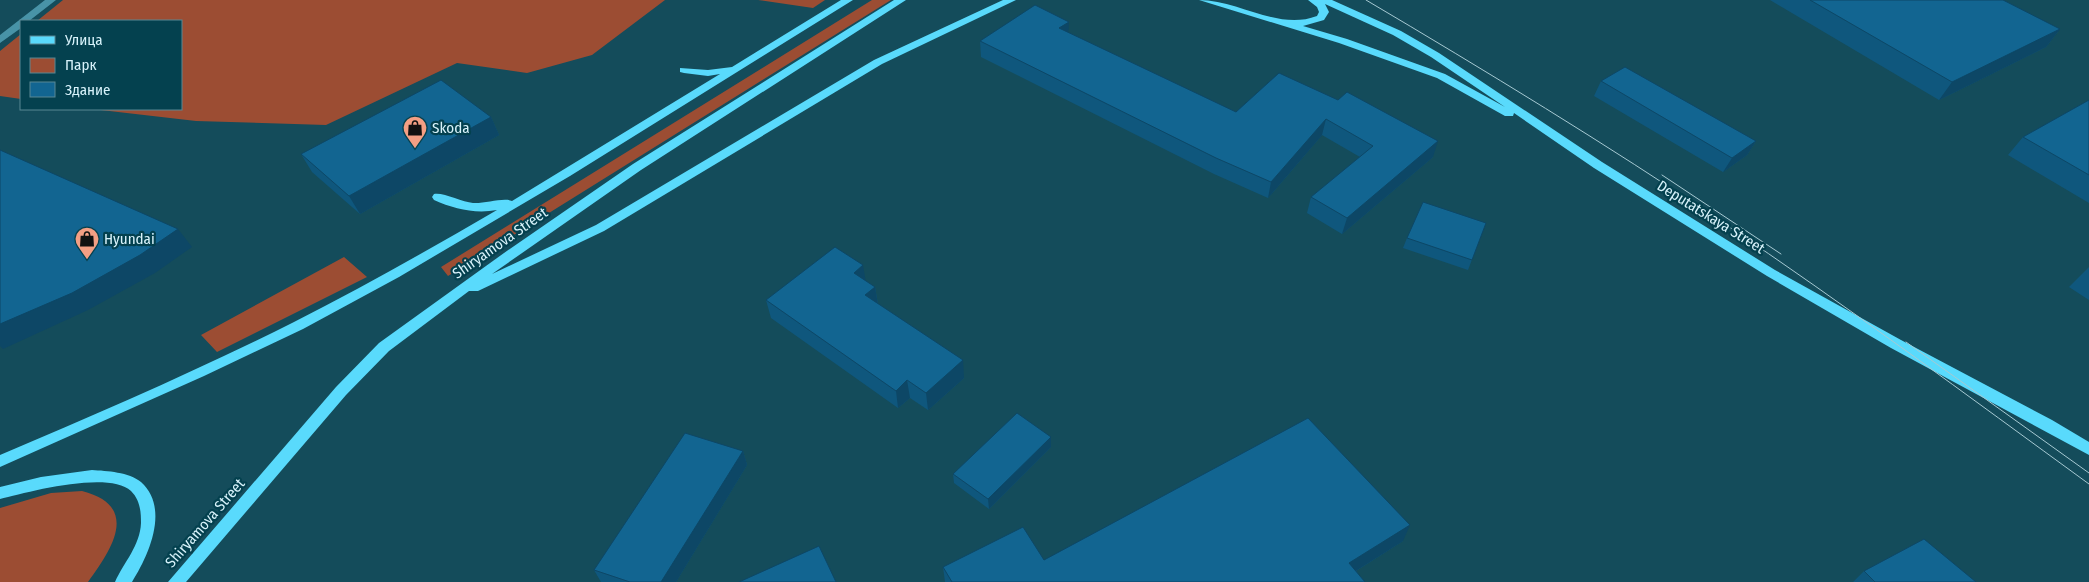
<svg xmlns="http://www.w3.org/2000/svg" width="2089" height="582" font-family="'Fira Sans Condensed',sans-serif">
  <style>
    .green { fill: #9c4d33 }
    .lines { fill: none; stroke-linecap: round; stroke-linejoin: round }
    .minor { fill: #4893a7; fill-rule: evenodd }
    .major { fill: #59dafc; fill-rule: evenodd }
    .tram { stroke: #a6c9d2; stroke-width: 1 }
    .wall { fill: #0f577d }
    .shaded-wall { fill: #0d4766 }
    .building { fill: #126591; stroke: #0d4766 }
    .labels { text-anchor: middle; stroke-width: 4.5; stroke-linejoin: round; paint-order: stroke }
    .poi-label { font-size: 15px; fill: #d8f3fb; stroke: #04414f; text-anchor: start }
    .street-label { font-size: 15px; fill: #d8f3fb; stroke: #04414f }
  </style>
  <rect width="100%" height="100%" fill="#144c5b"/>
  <path class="green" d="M 63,0 L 665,0 L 592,55 L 527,73 L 457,63 L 326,125 L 196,121 L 92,109 L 181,109 L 181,21 L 37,21 Z
    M 758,0 L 825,0 L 813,8 Z
    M 872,0 L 891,0 L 448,276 L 441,267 Z
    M 21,34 L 21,99 L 0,96 L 0,51 Z
    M 344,257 L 367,277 L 217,352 L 201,335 Z
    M 82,491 C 140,506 113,548 88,582 L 0,582 L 0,508 L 51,493 Z"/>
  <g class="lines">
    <path class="minor" d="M 45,0 L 56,0 L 29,21 L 21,21 L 21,28 L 0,43 L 0,35 Z"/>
    <path class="major" d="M 841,0 L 853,0 L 570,176 L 399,277 L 303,329 L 204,376 L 0,467 L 0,455 C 99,413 198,370 294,322 C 363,287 430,249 497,210 C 475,214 454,209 434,200 L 432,197 L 434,194 C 443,192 462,202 473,203 C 484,204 504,197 512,201 L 720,74 L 708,76 L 684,73 L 680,72 L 680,68 L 708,70 L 732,67 Z
      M 894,0 L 906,0 L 641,170 L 492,274 L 596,225 L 874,60 L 1003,0 L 1016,0 L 882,64 L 604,231 L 478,291 L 469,291 L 389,351 L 346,395 L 186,582 L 168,582 L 336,387 L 379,343 L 504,253 L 633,164 Z
      M 1199,0 C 1239,0 1278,31 1317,16 L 1319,12 L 1317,7 L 1308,0 L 1332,0 L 1401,31 L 1439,53 L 1602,162 L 1775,270 L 1901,340 L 2052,420 L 2089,442 L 2089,455 L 1891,348 L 1767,276 L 1594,168 L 1514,113 L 1513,116 L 1505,116 L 1437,78 L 1339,43 ZM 1325,4 L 1393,35 L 1431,57 L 1505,107 L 1445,74 L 1347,39 L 1303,26 L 1324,20 L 1329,12 Z
      M 92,470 C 107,471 129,472 141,482 C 170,508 149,555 132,582 L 115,582 C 124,562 140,546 141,523 C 141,511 140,500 131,491 C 109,470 27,492 0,499 L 0,487 L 41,477 Z"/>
    <path class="tram" d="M 1366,0 C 1486,71 1606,144 1722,222 C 1847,306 1968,396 2089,484
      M 1662,175 L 1781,254
      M 1906,342 L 2089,473"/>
  </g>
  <path class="wall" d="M 1770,0 L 2003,0 L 2060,29 L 2046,47 L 1939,100 Z
    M 1068,33 L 1236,112 L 1279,73 L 1433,157 L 1342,234 L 1307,213 L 1311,197 L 1360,157 L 1322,135 L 1268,198 L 1214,174 L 981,57 L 980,41 Z
    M 1601,81 L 1756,141 L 1747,155 L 1723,172 L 1594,96 Z
    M 2089,100 L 2089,203 L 2008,155 L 2023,137 Z
    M 491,117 L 499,135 L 360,214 L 312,172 L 301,154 Z
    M 1486,223 L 1468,270 L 1403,248 L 1407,238 Z
    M 2089,267 L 2089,300 L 2069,287 Z
    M 866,281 L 875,287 L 878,304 L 964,378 L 928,410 L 910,398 L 898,408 L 771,318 L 766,300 Z
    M 1051,447 L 989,509 L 954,483 L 953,474 Z
    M 743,451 L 747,465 L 676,582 L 601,582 L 594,570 Z
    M 1403,541 L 1356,571 L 1365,582 L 945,582 L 943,567 L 1044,560 Z
    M 1864,571 L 1976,582 L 1853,582 Z"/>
  <path class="shaded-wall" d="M 1069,22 L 1068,38 L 1059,28 Z
    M 2060,29 L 2046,47 L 1939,100 L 1952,82 Z
    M 491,117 L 499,135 L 360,214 L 349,196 Z
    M 1326,119 L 1322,135 L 1268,198 L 1271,182 Z
    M 1438,141 L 1433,157 L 1342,234 L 1347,218 Z
    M 1756,141 L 1747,155 L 1723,172 L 1732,158 Z
    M 178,229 L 192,247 L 155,273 L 88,310 L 3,349 L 0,346 L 0,324 Z
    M 863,265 L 866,283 L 854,273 Z
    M 875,287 L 878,305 L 865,295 Z
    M 963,360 L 964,378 L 928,410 L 926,393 Z
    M 907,380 L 910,398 L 898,408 L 896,391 Z
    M 1051,437 L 1051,447 L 989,509 L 988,499 Z
    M 743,451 L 747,465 L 676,582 L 661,582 Z
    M 1410,525 L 1403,541 L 1343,579 L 1349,563 Z"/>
  <path class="building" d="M 1810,0 L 2003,0 L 2060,29 L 1952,82 Z
    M 1035,5 L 1069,22 L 1059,28 L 1236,112 L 1279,73 L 1338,100 L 1347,92 L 1438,141 L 1347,218 L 1311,197 L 1373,146 L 1326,119 L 1271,182 L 1216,158 L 980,41 Z
    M 1625,67 L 1756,141 L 1732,158 L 1601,81 Z
    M 441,80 L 491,117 L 349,196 L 301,154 Z
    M 2089,100 L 2089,175 L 2023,137 Z
    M 0,150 L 178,229 L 140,255 L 72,293 L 0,324 Z
    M 1423,202 L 1486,223 L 1472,260 L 1407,238 Z
    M 835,247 L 863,265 L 854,273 L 875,287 L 865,295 L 963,360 L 926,393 L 907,380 L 896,391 L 766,300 Z
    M 1017,413 L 1051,437 L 988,499 L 953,474 Z
    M 1308,418 L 1410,525 L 1349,563 L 1365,582 L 952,582 L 943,567 L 1023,527 L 1044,560 Z
    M 685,433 L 743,451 L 661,582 L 630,582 L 594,570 Z
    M 1924,539 L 1976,582 L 1875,582 L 1864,571 Z
    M 819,546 L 836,582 L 739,582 Z"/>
  <defs>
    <symbol id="shop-pin" viewBox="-11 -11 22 30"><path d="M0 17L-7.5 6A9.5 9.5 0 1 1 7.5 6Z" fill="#f39f84" stroke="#04414f"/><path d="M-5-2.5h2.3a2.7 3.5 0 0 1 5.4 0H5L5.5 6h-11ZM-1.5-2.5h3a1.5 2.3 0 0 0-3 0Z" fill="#111"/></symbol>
  </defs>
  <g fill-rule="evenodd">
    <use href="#shop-pin" x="401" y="114" width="28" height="38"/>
    <use href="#shop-pin" x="73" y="225" width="28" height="38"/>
  </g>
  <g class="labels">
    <g class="poi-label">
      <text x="432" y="133">Skoda</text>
      <text x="104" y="244">Hyundai</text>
    </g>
    <g class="street-label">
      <text transform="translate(1711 217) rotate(32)" y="5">Deputatskaya Street</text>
      <text transform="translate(500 243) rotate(-35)" y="5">Shiryamova Street</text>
      <text transform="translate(205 523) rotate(-49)" y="5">Shiryamova Street</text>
    </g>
  </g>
  <rect x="20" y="20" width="162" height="90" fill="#04414f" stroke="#598894"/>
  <rect x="30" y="36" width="25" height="8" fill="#59dafc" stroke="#598894"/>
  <text x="65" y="45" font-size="15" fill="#d8f3fb">Улица</text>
  <rect x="30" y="58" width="25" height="15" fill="#9c4d33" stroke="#598894"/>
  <text x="65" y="70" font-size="15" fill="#d8f3fb">Парк</text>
  <rect x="30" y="82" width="25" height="15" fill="#126591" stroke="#598894"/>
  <text x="65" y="95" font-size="15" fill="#d8f3fb">Здание</text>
</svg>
